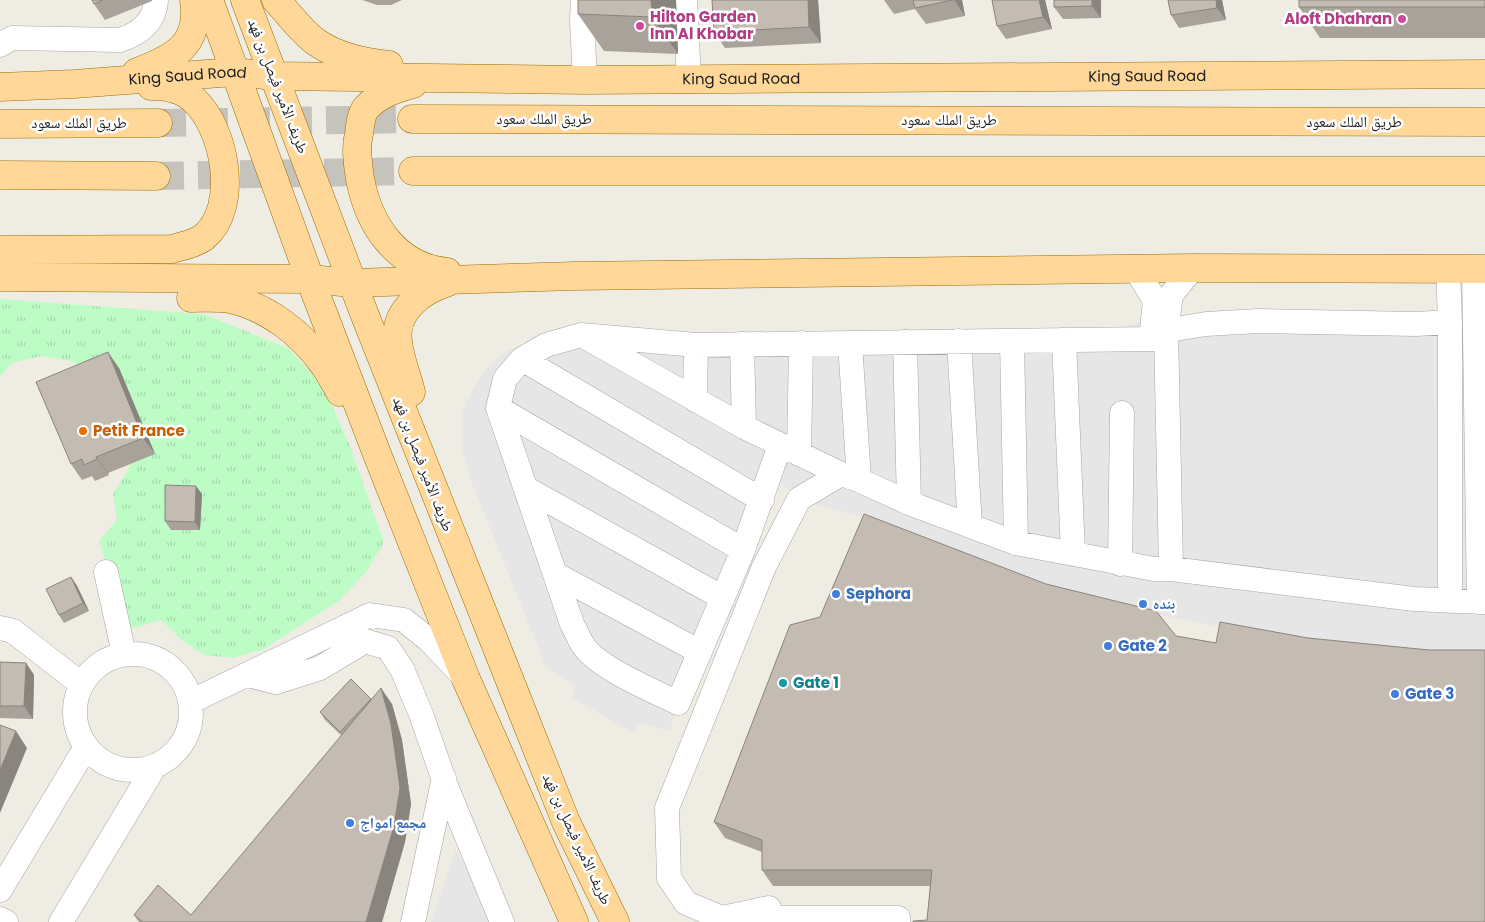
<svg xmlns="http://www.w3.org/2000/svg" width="1485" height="922" font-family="Poppins,'Noto Naskh Arabic',sans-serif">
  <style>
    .park { fill: url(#park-tufts) }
    .parking { fill: #e6e6e6 }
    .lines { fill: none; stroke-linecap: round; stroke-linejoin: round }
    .major-tunnel { stroke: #c5c3bc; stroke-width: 28; stroke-dasharray: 28 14; stroke-linecap: butt }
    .minor-casing { stroke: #a5a5a5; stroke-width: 25 }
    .major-casing { stroke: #986d00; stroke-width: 29 }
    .minor { stroke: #fff; stroke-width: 24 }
    .major { stroke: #ffd899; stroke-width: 28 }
    .wall { fill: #a9a29a }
    .shaded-wall { fill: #89847d }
    .building { fill: #c4bcb3; stroke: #89847d }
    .hotel-dot { fill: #d1479c; stroke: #fff; stroke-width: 2 }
    .food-dot { fill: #e8710a; stroke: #fff; stroke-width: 2 }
    .shop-dot { fill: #3f7fe0; stroke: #fff; stroke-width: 2 }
    .culture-dot { fill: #0f9aa8; stroke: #fff; stroke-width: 2 }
    .labels { text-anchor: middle; stroke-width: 5; stroke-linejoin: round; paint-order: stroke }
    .hotel-label { font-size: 15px; font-weight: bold; fill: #b23c85; stroke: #fff; text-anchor: start }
    .street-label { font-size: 15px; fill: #1e1e1e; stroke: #fff }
    .food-label { font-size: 15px; font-weight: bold; fill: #c56008; stroke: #fff; text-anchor: start }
    .shop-label { font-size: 15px; font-weight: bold; fill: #366cbe; stroke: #fff; text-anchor: start }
    .culture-label { font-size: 15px; font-weight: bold; fill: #0d838f; stroke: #fff; text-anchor: start }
  </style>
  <defs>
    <pattern id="park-tufts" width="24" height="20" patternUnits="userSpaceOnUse" patternTransform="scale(1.25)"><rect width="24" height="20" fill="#befcc6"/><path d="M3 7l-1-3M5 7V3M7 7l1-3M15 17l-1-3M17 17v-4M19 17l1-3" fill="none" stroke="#a3d8aa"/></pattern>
  </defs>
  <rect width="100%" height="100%" fill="#efece3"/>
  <path class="park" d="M 0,299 L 203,314 L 288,348 L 325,389 L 349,444 L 384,542 L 367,571 L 340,600 L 264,649 L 233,658 L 204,655 L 184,642 L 161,620 L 127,630 L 99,541 L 117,520 L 113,494 L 127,472 L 135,449 L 105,382 L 72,361 L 41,356 L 12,363 L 0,377 Z"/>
  <path class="parking" d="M 1476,316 L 1485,317 L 1485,655 L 1299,641 L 1142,612 L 1010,575 L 865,518 L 799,499 L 779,481 L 681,687 L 670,731 L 639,723 L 633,733 L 573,698 L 574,684 L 547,669 L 470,478 L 463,452 L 462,415 L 470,395 L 486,368 L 505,352 L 546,336 L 1097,332 L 1153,320 L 1450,318 Z
    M 456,850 L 495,922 L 431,922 Z"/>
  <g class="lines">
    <path class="major-tunnel" d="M 158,123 L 412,119
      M 156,176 L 413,171"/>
    <defs>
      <path id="minor" d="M 583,0 L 582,21 L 585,80
        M 685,0 L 689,79
        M 0,45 L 12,38 L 120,40 C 139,34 155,22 156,0
        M 1448,268 L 1450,322 L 1450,601
        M 1474,269 L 1479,602
        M 1136,270 L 1155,300 L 1152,330
        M 587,338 L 744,427 L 841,474 L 859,480 L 909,503 L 1016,543 L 1154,569 L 1171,569 L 1414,599 L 1485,602
        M 1064,340 L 1073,554
        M 959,341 L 970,526
        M 1012,341 L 1016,543
        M 905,342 L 909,503
        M 850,343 L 859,480
        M 742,344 L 744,427
        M 522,359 L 762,500
        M 695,400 L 696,345
        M 498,408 L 743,550
        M 780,445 L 743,550 L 678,703 C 654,691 596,667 583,645 C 579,639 576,631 572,624 L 498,408 L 505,379 L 522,359 L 546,345 L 581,335 L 696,345 L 1152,339 L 1166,330 L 1181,328 L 1206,324 L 1258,321 L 1416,324 L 1450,322
        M 799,454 L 801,343
        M 527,489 L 723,598
        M 1120,564 L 1122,413
        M 1171,569 L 1166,330 L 1171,295 L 1193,268
        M 106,572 L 124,654
        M 557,575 L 700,652
        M 0,628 L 13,631 L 81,684
        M75 712a58 58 0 1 1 116 0a58 58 0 1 1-116 0Z
        M 248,675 L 276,682 L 320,668 L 365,641 L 388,648 L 402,669 L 421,714 L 446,786 L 502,922
        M 190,702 L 370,615 L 404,620 L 430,641 L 463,676
        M 0,890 L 86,747
        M 771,918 L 898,918 L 898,922
        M 0,919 L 6,922
        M 61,922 L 155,766
        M 413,922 L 444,778
        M 772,922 L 769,908 L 722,918 L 686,903 L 669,878 L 667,808 L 764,567 L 799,499 L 841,474"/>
      <g id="major">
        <path d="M 209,0 L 310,279 L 377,454 L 466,679 L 574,922"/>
        <path d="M 245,0 L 364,313 L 566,822 L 615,922"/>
        <path d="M 276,0 C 287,12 303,33 316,42 C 337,57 364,62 389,65"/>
        <path d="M 137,72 C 174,58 201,45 194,0"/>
        <path d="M 413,84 C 395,89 379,94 366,108 C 361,114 360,126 359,134 C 355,148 358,164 360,179 C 369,226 397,267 447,272"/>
        <path id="s1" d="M 0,87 L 74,84 L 234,72 L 274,76 L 585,80 L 1485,74"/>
        <path d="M 412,119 L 1485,122"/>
        <path d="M 0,124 L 158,123"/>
        <path d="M 413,171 L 1485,171"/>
        <path d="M 0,175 L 156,176"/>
        <path d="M 0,250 L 172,249 C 182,246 195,244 204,237 C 240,207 225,128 194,100 C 183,89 166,86 151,86"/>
        <path d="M 0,277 L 310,279 L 352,283 L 575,276 L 1193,268 L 1485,269"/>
        <path d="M 191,298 C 204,298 218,297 230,299 C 268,307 302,334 324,365 C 330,373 335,383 340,392"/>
        <path d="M 411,392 C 407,376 400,359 398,342 C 393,312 421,291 446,283"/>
      </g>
    </defs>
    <use href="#minor" class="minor-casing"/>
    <use href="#major" class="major-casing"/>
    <use href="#minor" class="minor"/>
    <use href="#major" class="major"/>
  </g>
  <path class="wall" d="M 92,0 L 152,0 L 152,1 L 105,20 L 94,4 Z
    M 362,0 L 402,0 L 391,5 L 377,5 Z
    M 578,0 L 676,0 L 678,54 L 604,51 L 578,14 Z
    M 712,0 L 818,0 L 821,43 L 725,48 L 714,32 Z
    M 884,0 L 962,0 L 965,16 L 926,24 L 915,9 L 894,14 Z
    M 1045,0 L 1052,29 L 1006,39 L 997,26 Z
    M 1054,0 L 1101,0 L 1101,18 L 1063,19 L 1054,7 Z
    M 1168,0 L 1222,0 L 1226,20 L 1179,28 L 1171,15 Z
    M 1485,0 L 1485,38 L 1320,38 L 1299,7 Z
    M 119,368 L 155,454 L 108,473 L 109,475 L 95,481 L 92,476 L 82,480 L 71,464 Z
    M 202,494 L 200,530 L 171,530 L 165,521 Z
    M 71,577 L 77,586 L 89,611 L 64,623 L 59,615 Z
    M 1176,636 L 1216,643 L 1308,638 L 927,920 L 930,886 L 773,886 L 762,870 L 762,852 L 725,838 L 714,822 Z
    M 0,662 L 26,663 L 34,675 L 33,719 L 0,718 Z
    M 372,700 L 392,704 L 402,740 L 411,804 L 405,842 L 382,922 L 139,922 L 134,915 L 191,915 L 342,736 L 325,720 L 320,712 Z"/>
  <path class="shaded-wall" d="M 651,0 L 676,0 L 678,54 L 652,17 Z
    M 808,0 L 818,0 L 821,43 L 809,27 Z
    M 954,0 L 962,0 L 965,16 Z
    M 1039,0 L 1045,0 L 1052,29 L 1043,17 Z
    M 1092,0 L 1101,0 L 1101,18 L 1092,6 Z
    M 1216,0 L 1222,0 L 1226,20 L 1217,8 Z
    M 108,352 L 119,368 L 155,454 L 143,438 Z
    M 96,457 L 108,473 L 109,475 L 97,459 Z
    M 196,486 L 202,494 L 200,530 L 195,522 Z
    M 71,577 L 77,586 L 89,611 L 83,603 Z
    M 26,663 L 34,675 L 33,719 L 24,706 Z
    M 381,688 L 392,704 L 402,740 L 411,804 L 405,842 L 382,922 L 366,922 Z
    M 16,731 L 27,748 L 0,813 L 0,770 Z"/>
  <path class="building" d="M 92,0 L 103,0 L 94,4 Z
    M 578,0 L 651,0 L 652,17 L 578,14 Z
    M 712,0 L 808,0 L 809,27 L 714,32 Z
    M 913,0 L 953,0 L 915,8 Z
    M 992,0 L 1039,0 L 1043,17 L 997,26 Z
    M 1054,0 L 1092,0 L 1092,6 L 1054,7 Z
    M 1168,0 L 1216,0 L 1217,8 L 1171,15 Z
    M 1299,0 L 1485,0 L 1485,7 L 1299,7 Z
    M 108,352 L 143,438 L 96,457 L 97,459 L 84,465 L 82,459 L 71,464 L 36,382 Z
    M 165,485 L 196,486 L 195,522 L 165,521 Z
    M 864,514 L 1046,584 L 1156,611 L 1176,636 L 1216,643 L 1220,622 L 1308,638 L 1429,650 L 1485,650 L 1485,922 L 913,922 L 913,921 L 927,920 L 932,870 L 762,870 L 762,840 L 714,822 L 790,625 L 820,617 Z
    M 71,577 L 83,603 L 59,615 L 46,589 Z
    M 0,662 L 26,663 L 24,706 L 0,706 Z
    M 351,679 L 371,699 L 340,732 L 320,712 Z
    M 381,688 L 391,724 L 400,788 L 394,826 L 366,922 L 143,922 L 134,915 L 158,885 L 191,915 Z
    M 0,725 L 16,731 L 0,770 Z"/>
  <g class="hotel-dot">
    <circle cx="1402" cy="19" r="5"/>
    <circle cx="640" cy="26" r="5"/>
  </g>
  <circle class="food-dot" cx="83" cy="431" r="5"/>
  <g class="shop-dot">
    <circle cx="836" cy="594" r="5"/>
    <circle cx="1143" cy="604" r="5"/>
    <circle cx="1108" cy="646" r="5"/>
    <circle cx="1395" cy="694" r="5"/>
    <circle cx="350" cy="823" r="5"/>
  </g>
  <circle class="culture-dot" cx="783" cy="683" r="5"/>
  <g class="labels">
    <g class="hotel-label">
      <text x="650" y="22">Hilton Garden<tspan x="650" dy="17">Inn Al Khobar</tspan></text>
      <text x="1392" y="24" text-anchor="end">Aloft Dhahran</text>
    </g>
    <g class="street-label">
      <text dy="5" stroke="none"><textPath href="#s1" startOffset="1148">King Saud Road</textPath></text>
      <text dy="5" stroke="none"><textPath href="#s1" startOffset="188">King Saud Road</textPath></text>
      <text dy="5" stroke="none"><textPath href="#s1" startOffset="742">King Saud Road</textPath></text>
      <text transform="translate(278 86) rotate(69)" y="5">طريف الأمير فيصل بن فهد</text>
      <text x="544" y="124">طريق الملك سعود</text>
      <text x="949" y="125">طريق الملك سعود</text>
      <text x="1354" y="127">طريق الملك سعود</text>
      <text x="79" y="128">طريق الملك سعود</text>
      <text transform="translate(423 464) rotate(69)" y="5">طريف الأمير فيصل بن فهد</text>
      <text transform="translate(577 839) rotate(65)" y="5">طريف الأمير فيصل بن فهد</text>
    </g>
    <g class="food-label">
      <text x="93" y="436">Petit France</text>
    </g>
    <g class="shop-label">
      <text x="846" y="599">Sephora</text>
      <text x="1153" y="609">بنده</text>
      <text x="1118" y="651">Gate 2</text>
      <text x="1405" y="699">Gate 3</text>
      <text x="360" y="828">مجمع امواج</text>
    </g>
    <g class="culture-label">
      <text x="793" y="688">Gate 1</text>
    </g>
  </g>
</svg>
